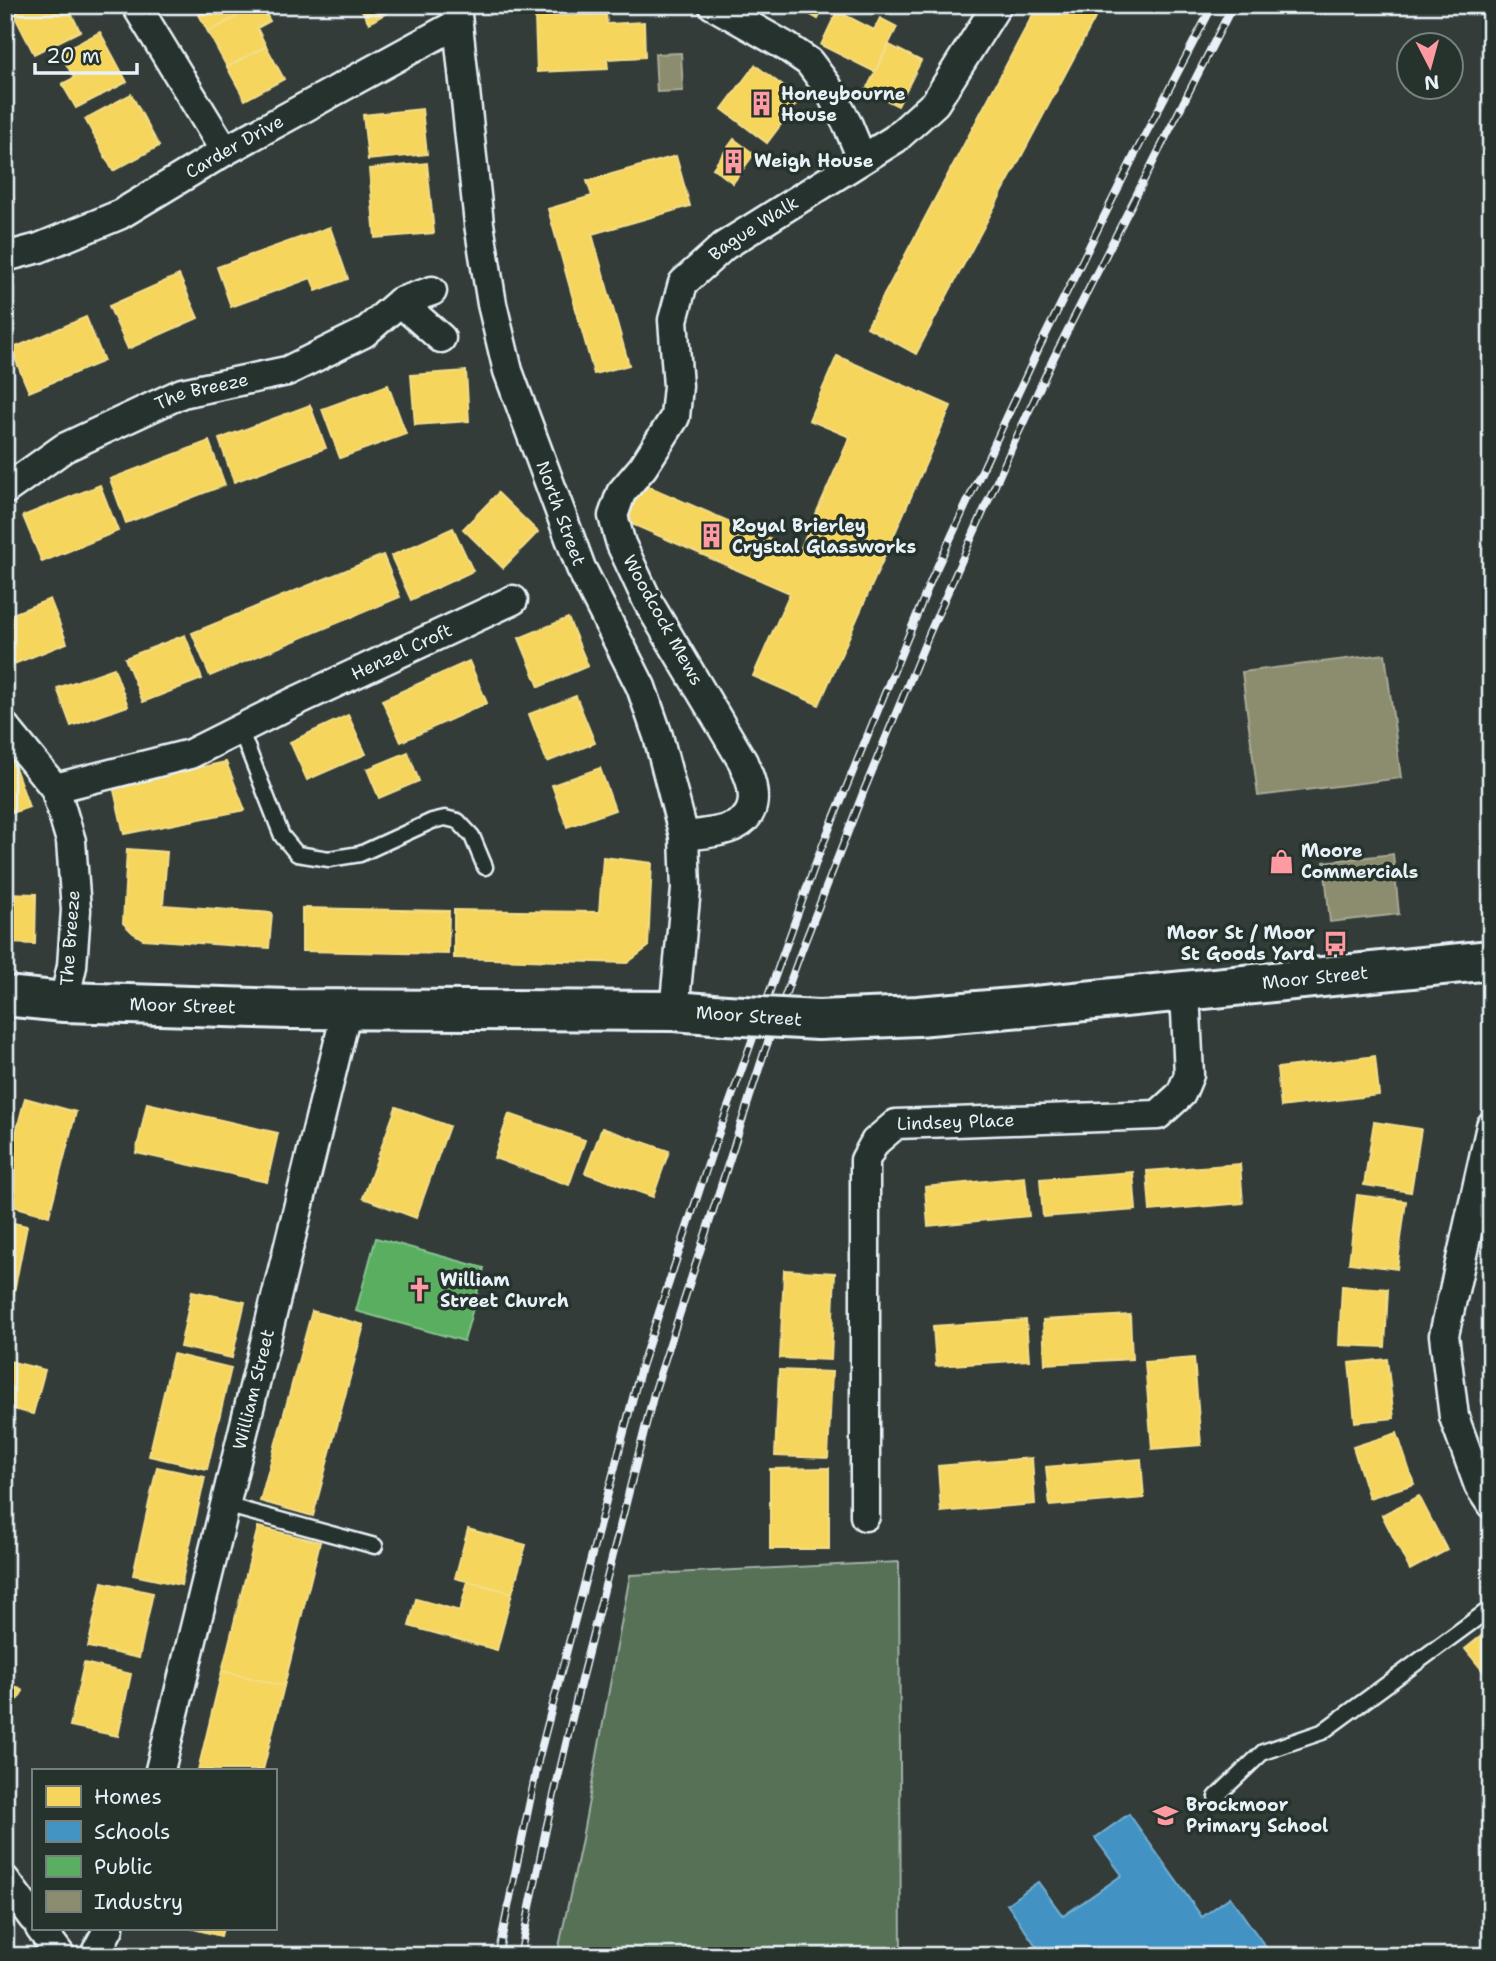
<svg xmlns="http://www.w3.org/2000/svg" width="1496" height="1961" font-family="'Shantell Sans',sans-serif">
  <style>
    .green { fill: #577157; stroke: #a0b1a8; stroke-width: 2 }
    .homes { fill: #f6d55c; stroke: #f2dd8b; stroke-width: 2 }
    .schools { fill: #4393c3; stroke: #74afd3; stroke-width: 2 }
    .public { fill: #5aae61; stroke: #85c28e; stroke-width: 2 }
    .industry { fill: #8c8c6e; stroke: #a8aa97; stroke-width: 2 }
    .lines { fill: none; stroke-linecap: round; stroke-linejoin: round }
    .lane-casing { stroke: #e8f1f8; stroke-width: 19 }
    .street-casing { stroke: #e8f1f8; stroke-width: 33 }
    .secondary-casing { stroke: #e8f1f8; stroke-width: 44 }
    .lane { stroke: #26332d; stroke-width: 14 }
    .street { stroke: #26332d; stroke-width: 28 }
    .secondary { stroke: #26332d; stroke-width: 38 }
    .rail-casing { stroke: #e8f1f8; stroke-width: 8 }
    .rail { stroke: #26332d; stroke-width: 5; stroke-dasharray: 16; stroke-linecap: butt }
    .secondary-bridge-casing { stroke: #e8f1f8; stroke-width: 44; stroke-linecap: butt }
    .secondary-bridge { stroke: #26332d; stroke-width: 38 }
    .labels { text-anchor: middle; stroke-width: 7; stroke-linejoin: round; paint-order: stroke }
    .poi-label { font-size: 18px; font-weight: bold; fill: #e8f1f8; stroke: #26332d; text-anchor: start }
    .street-label { font-size: 18px; fill: #e8f1f8; stroke: #26332d }
  </style>
  <rect width="100%" height="100%" fill="#343c39"/>
  <filter id="ink" filterUnits="userSpaceOnUse"><feTurbulence type="fractalNoise" baseFrequency=".0143" numOctaves="2"/><feDisplacementMap in="SourceGraphic" scale="14" xChannelSelector="R" yChannelSelector="G"/><feConvolveMatrix kernelMatrix="1 2 1 2 8 2 1 2 1" color-interpolation-filters="sRGB"/></filter>
  <g filter="url(#ink)">
    <path class="green" d="M 899,1562 L 901,1956 L 557,1956 L 581,1844 L 630,1575 Z"/>
    <path class="homes" d="M 9,5 L 67,5 L 80,31 L 34,54 Z
      M 194,5 L 258,5 L 208,32 Z
      M 258,5 L 261,5 L 270,21 L 257,28 L 266,46 L 227,67 L 208,32 Z
      M 359,5 L 400,5 L 369,23 Z
      M 793,5 L 840,5 L 837,11 L 825,5 L 818,19 Z
      M 1038,5 L 1102,5 L 916,354 L 867,327 Z
      M 837,11 L 874,30 L 880,18 L 897,27 L 875,72 L 821,45 Z
      M 606,14 L 607,24 L 644,22 L 645,57 L 607,59 L 608,69 L 537,72 L 535,17 Z
      M 100,32 L 127,82 L 76,108 L 62,84 L 74,78 L 60,53 Z
      M 889,45 L 921,61 L 898,106 L 866,90 Z
      M 266,46 L 284,79 L 245,100 L 227,67 Z
      M 755,65 L 800,99 L 767,143 L 722,109 Z
      M 131,94 L 159,146 L 113,171 L 85,119 Z
      M 422,109 L 427,154 L 368,160 L 363,115 Z
      M 734,139 L 754,154 L 733,183 L 713,168 Z
      M 676,156 L 690,206 L 592,234 L 629,365 L 594,374 L 548,209 L 592,196 L 587,181 Z
      M 427,163 L 434,233 L 375,238 L 369,169 Z
      M 5,181 L 15,202 L 5,207 Z
      M 330,227 L 348,279 L 316,291 L 311,278 L 231,307 L 217,267 Z
      M 179,275 L 198,318 L 128,349 L 109,306 Z
      M 86,317 L 104,361 L 29,392 L 11,349 Z
      M 837,356 L 951,406 L 819,705 L 753,676 L 790,593 L 625,521 L 641,483 L 799,552 L 850,437 L 809,420 Z
      M 466,371 L 469,421 L 415,425 L 411,375 Z
      M 388,385 L 406,434 L 340,458 L 322,409 Z
      M 310,405 L 326,448 L 234,482 L 219,439 Z
      M 209,441 L 225,485 L 126,523 L 110,479 Z
      M 100,485 L 118,531 L 42,562 L 23,516 Z
      M 498,493 L 538,532 L 503,568 L 463,529 Z
      M 453,528 L 473,571 L 411,600 L 391,556 Z
      M 383,555 L 400,597 L 210,676 L 192,633 Z
      M 50,599 L 67,643 L 9,666 L 5,655 L 5,617 Z
      M 568,618 L 588,666 L 539,687 L 519,638 Z
      M 185,635 L 202,679 L 143,702 L 125,658 Z
      M 469,661 L 487,703 L 401,742 L 382,700 Z
      M 114,668 L 128,706 L 71,726 L 57,688 Z
      M 576,696 L 595,743 L 547,762 L 529,714 Z
      M 348,715 L 366,754 L 307,780 L 290,742 Z
      M 5,739 L 29,807 L 5,815 Z
      M 408,752 L 419,781 L 379,798 L 367,769 Z
      M 226,762 L 245,810 L 124,834 L 113,786 L 139,771 L 156,777 Z
      M 600,768 L 615,810 L 567,827 L 552,785 Z
      M 127,849 L 167,852 L 163,905 L 272,913 L 269,948 L 143,939 L 133,933 L 123,923 Z
      M 603,857 L 652,863 L 648,947 L 627,963 L 454,958 L 454,910 L 599,912 Z
      M 5,893 L 36,894 L 35,944 L 5,943 Z
      M 302,908 L 449,911 L 448,954 L 302,951 Z
      M 1375,1056 L 1379,1095 L 1281,1107 L 1277,1068 Z
      M 25,1098 L 76,1112 L 49,1216 L 5,1204 L 5,1175 Z
      M 147,1103 L 278,1133 L 267,1182 L 136,1153 Z
      M 396,1107 L 449,1126 L 416,1218 L 363,1198 Z
      M 509,1114 L 585,1140 L 569,1185 L 494,1158 Z
      M 1374,1122 L 1421,1129 L 1411,1192 L 1364,1185 Z
      M 602,1128 L 669,1151 L 653,1197 L 585,1173 Z
      M 1240,1164 L 1243,1203 L 1150,1211 L 1147,1171 Z
      M 1133,1172 L 1136,1210 L 1043,1217 L 1040,1179 Z
      M 1025,1177 L 1029,1216 L 928,1226 L 925,1187 Z
      M 1357,1195 L 1406,1201 L 1397,1269 L 1349,1263 Z
      M 5,1221 L 27,1226 L 12,1302 L 5,1301 Z
      M 784,1270 L 835,1273 L 831,1360 L 780,1358 Z
      M 1342,1286 L 1388,1289 L 1385,1347 L 1339,1345 Z
      M 192,1291 L 245,1302 L 232,1358 L 180,1347 Z
      M 312,1311 L 364,1325 L 313,1516 L 260,1501 Z
      M 1130,1315 L 1132,1359 L 1045,1364 L 1043,1320 Z
      M 1026,1320 L 1029,1360 L 936,1366 L 933,1326 Z
      M 173,1354 L 231,1368 L 207,1469 L 149,1456 Z
      M 1194,1358 L 1201,1445 L 1152,1449 L 1145,1362 Z
      M 1387,1359 L 1394,1418 L 1355,1422 L 1349,1363 Z
      M 5,1360 L 45,1370 L 33,1414 L 5,1407 Z
      M 779,1370 L 832,1372 L 828,1458 L 775,1456 Z
      M 1397,1433 L 1414,1484 L 1369,1498 L 1353,1447 Z
      M 1032,1458 L 1035,1504 L 941,1512 L 938,1466 Z
      M 1141,1459 L 1144,1498 L 1050,1506 L 1046,1467 Z
      M 157,1467 L 205,1477 L 181,1585 L 133,1575 Z
      M 829,1468 L 829,1549 L 770,1549 L 770,1469 Z
      M 1419,1496 L 1447,1550 L 1410,1570 L 1382,1515 Z
      M 258,1527 L 320,1542 L 284,1686 L 222,1671 Z
      M 468,1529 L 526,1545 L 512,1593 L 455,1578 Z
      M 468,1581 L 512,1593 L 497,1650 L 409,1626 L 416,1599 L 460,1611 Z
      M 102,1582 L 153,1593 L 139,1658 L 88,1647 Z
      M 1491,1628 L 1491,1681 L 1465,1649 Z
      M 84,1663 L 131,1674 L 118,1736 L 70,1726 Z
      M 222,1671 L 284,1686 L 263,1770 L 198,1770 Z
      M 5,1680 L 23,1691 L 5,1719 Z
      M 190,1928 L 223,1928 L 221,1936 Z"/>
    <path class="schools" d="M 1129,1814 L 1202,1917 L 1230,1897 L 1267,1949 L 1257,1956 L 1043,1956 L 1007,1904 L 1038,1882 L 1063,1916 L 1122,1875 L 1095,1838 Z"/>
    <path class="public" d="M 376,1238 L 484,1268 L 464,1341 L 356,1311 Z"/>
    <path class="industry" d="M 681,53 L 683,91 L 657,92 L 655,54 Z
      M 1385,654 L 1401,778 L 1258,796 L 1242,672 Z
      M 1393,854 L 1399,914 L 1330,922 L 1324,862 Z"/>
    <g class="lines">
      <defs>
        <path id="lane" d="M 240,729 L 282,836 L 297,854 L 329,859 L 360,854 L 432,821 L 445,818 L 458,821 L 472,836 L 485,867
          M 225,1505 L 375,1546
          M 1216,1797 L 1263,1752 L 1322,1732 L 1491,1608"/>
        <g id="street">
          <path d="M 136,5 L 225,151"/>
          <path id="s1" d="M 456,5 L 479,224 L 492,304 L 508,371 L 581,568 L 641,687 L 658,736 L 684,836 L 686,889 L 674,1011"/>
          <path d="M 713,5 L 787,47 L 809,62 L 827,86 L 848,125 L 862,159"/>
          <path id="s2" d="M 5,257 L 39,248 L 119,215 L 225,151 L 457,24"/>
          <path d="M 400,302 L 441,338"/>
          <path id="s3" d="M 5,490 L 64,448 L 182,393 L 287,371 L 364,333 L 400,302 L 432,291"/>
          <path d="M 5,727 L 55,788 L 71,841 L 76,910 L 72,966 L 64,1002"/>
          <path id="s4" d="M 55,788 L 190,754 L 292,703 L 513,600"/>
          <path id="s5" d="M 684,836 C 714,832 760,832 752,788 C 751,779 746,770 743,762 L 648,602 L 621,544 L 613,516 L 621,493 L 643,467 L 675,417 L 678,386 L 673,320 L 683,283 L 724,246 L 895,139 L 935,103 L 997,5"/>
          <path d="M 1491,1126 L 1444,1335 L 1454,1417 L 1479,1486 L 1491,1504"/>
          <path id="s6" d="M 865,1516 L 865,1160 L 875,1142 L 896,1124 L 1158,1115 L 1181,1094 L 1189,1075 L 1185,991"/>
          <path id="s7" d="M 160,1770 L 347,1009"/>
          <path d="M 5,1880 L 33,1918"/>
          <path d="M 40,1928 L 61,1956"/>
          <path d="M 94,1956 L 109,1928"/>
        </g>
        <g id="secondary">
          <path id="s8" d="M 5,996 L 64,1002 L 289,1009 L 674,1011 L 726,1015"/>
          <path id="s9" d="M 818,1020 L 918,1016 L 1035,1006 L 1491,960"/>
        </g>
      </defs>
      <use href="#lane" class="lane-casing"/>
      <use href="#street" class="street-casing"/>
      <use href="#secondary" class="secondary-casing"/>
      <use href="#lane" class="lane"/>
      <use href="#street" class="street"/>
      <use href="#secondary" class="secondary"/>
      <defs>
        <path id="rail" d="M 498,1956 L 539,1757 L 641,1367 L 712,1152 L 819,854 L 932,578 L 1039,348 L 1135,154 L 1213,5
          M 520,1956 L 546,1829 L 581,1680 L 654,1393 L 764,1053 L 802,949 L 865,788 L 929,634 L 1012,447 L 1054,357 L 1233,5"/>
      </defs>
      <use href="#rail" class="rail-casing"/>
      <use href="#rail" class="rail"/>
      <defs>
        <path id="secondary-bridge" d="M 726,1015 L 818,1020"/>
      </defs>
      <use href="#secondary-bridge" class="secondary-bridge-casing"/>
      <use href="#secondary-bridge" class="secondary-bridge"/>
    </g>
  </g>
  <defs>
    <symbol id="building-bare" viewBox="-9 -9 18 18"><path d="M-4-6H4V6H1V3H-1V6H-4ZM-2.5-4.3h1.7v1.8h-1.7ZM.8-4.3h1.7v1.8H.8ZM-2.5-1h1.7V.8h-1.7ZM.8-1h1.7V.8H.8Z" fill="#ff9aa2" stroke="#26332d" stroke-width="2.5" paint-order="stroke"/></symbol>
    <symbol id="shop-bare" viewBox="-9 -9 18 18"><path d="M-5-2.5h2.3a2.7 3.5 0 0 1 5.4 0H5L5.5 6h-11ZM-1.5-2.5h3a1.5 2.3 0 0 0-3 0Z" fill="#ff9aa2" stroke="#26332d" stroke-width="2.5" paint-order="stroke"/></symbol>
    <symbol id="bus-bare" viewBox="-9 -9 18 18"><path d="M-5-6H5V4H4V6H2V4H-2V6H-4V4H-5ZM-3.5-4V0h7V-4ZM-3.5 1.2v1.5H-2V1.2ZM2 1.2v1.5H3.5V1.2Z" fill="#ff9aa2" stroke="#26332d" stroke-width="2.5" paint-order="stroke"/></symbol>
    <symbol id="church-bare" viewBox="-9 -9 18 18"><path d="M-1.2-6h2.4v3.5h3.3v2.4h-3.3V6h-2.4V-.1h-3.3v-2.4h3.3Z" fill="#ff9aa2" stroke="#26332d" stroke-width="2.5" paint-order="stroke"/></symbol>
    <symbol id="school-bare" viewBox="-9 -9 18 18"><path d="M0-5L7-2L0 1L-7-2ZM-4 1L0 2.5L4 1V4Q0 6-4 4Z" fill="#ff9aa2" stroke="#26332d" stroke-width="2.5" paint-order="stroke"/></symbol>
  </defs>
  <g fill-rule="evenodd">
    <use href="#building-bare" x="744" y="86" width="35" height="35"/>
    <use href="#building-bare" x="716" y="144" width="35" height="35"/>
    <use href="#building-bare" x="694" y="518" width="35" height="35"/>
    <use href="#shop-bare" x="1264" y="844" width="35" height="35"/>
    <use href="#bus-bare" x="1318" y="926" width="35" height="35"/>
    <use href="#church-bare" x="402" y="1272" width="35" height="35"/>
    <use href="#school-bare" x="1148" y="1798" width="35" height="35"/>
  </g>
  <g class="labels">
    <g class="poi-label">
      <text x="781" y="100">Honeybourne<tspan x="781" dy="21">House</tspan></text>
      <text x="754" y="167">Weigh House</text>
      <text x="732" y="532">Royal Brierley<tspan x="732" dy="21">Crystal Glassworks</tspan></text>
      <text x="1301" y="857">Moore<tspan x="1301" dy="21">Commercials</tspan></text>
      <text x="1315" y="939" text-anchor="end">Moor St / Moor<tspan x="1315" dy="21">St Goods Yard</tspan></text>
      <text x="440" y="1286">William<tspan x="440" dy="21">Street Church</tspan></text>
      <text x="1186" y="1811">Brockmoor<tspan x="1186" dy="21">Primary School</tspan></text>
    </g>
    <g class="street-label">
      <text dy="6" stroke="none"><textPath href="#s2" startOffset="256">Carder Drive</textPath></text>
      <text dy="6" stroke="none"><textPath href="#s5" startOffset="747">Bague Walk</textPath></text>
      <text dy="6" stroke="none"><textPath href="#s3" startOffset="222">The Breeze</textPath></text>
      <text dy="6" stroke="none"><textPath href="#s1" startOffset="522">North Street</textPath></text>
      <text transform="translate(663 620) rotate(61)" y="6">Woodcock Mews</text>
      <text dy="6" stroke="none"><textPath href="#s4" startOffset="374">Henzel Croft</textPath></text>
      <text transform="translate(70 938) rotate(-86)" y="6">The Breeze</text>
      <text dy="6" stroke="none"><textPath href="#s9" startOffset="499">Moor Street</textPath></text>
      <text dy="6" stroke="none"><textPath href="#s8" startOffset="178">Moor Street</textPath></text>
      <text transform="translate(749 1016) rotate(4)" y="6">Moor Street</text>
      <text dy="6" stroke="none"><textPath href="#s6" startOffset="464">Lindsey Place</textPath></text>
      <text dy="6" stroke="none"><textPath href="#s7" startOffset="392">William Street</textPath></text>
    </g>
  </g>
  <rect width="1496" height="1961" fill="none" stroke="#26332d" stroke-width="28"/>
  <rect x="14" y="14" width="1468" height="1933" fill="none" stroke="#e8f1f8" stroke-width="2.5" filter="url(#ink)"/>
  <rect x="32" y="1769" width="245" height="161" fill="#26332d" stroke="#747f7e" stroke-width="2"/>
  <rect x="46" y="1786" width="35" height="21" fill="#f6d55c" stroke="#747f7e" stroke-width="2"/>
  <text x="94" y="1804" font-size="21" fill="#e8f1f8">Homes</text>
  <rect x="46" y="1821" width="35" height="21" fill="#4393c3" stroke="#747f7e" stroke-width="2"/>
  <text x="94" y="1839" font-size="21" fill="#e8f1f8">Schools</text>
  <rect x="46" y="1856" width="35" height="21" fill="#5aae61" stroke="#747f7e" stroke-width="2"/>
  <text x="94" y="1874" font-size="21" fill="#e8f1f8">Public</text>
  <rect x="46" y="1891" width="35" height="21" fill="#8c8c6e" stroke="#747f7e" stroke-width="2"/>
  <text x="94" y="1909" font-size="21" fill="#e8f1f8">Industry</text>
  <g transform="translate(1430 66) rotate(174)"><circle r="33" fill="#26332d" stroke="#747f7e" stroke-width="2"/>
  <path d="M0-5L12 26L0 18L-12 26Z" fill="#ff9aa2"/>
  <text y="-10" font-size="19" font-weight="bold" text-anchor="middle" fill="#e8f1f8">N</text>
  </g>
  <path d="M35 63v10h102v-10" fill="none" stroke="#e8f1f8" stroke-width="3.5"/>
  <text x="46" y="63" font-size="21" fill="#e8f1f8" stroke="#26332d" stroke-width="5" paint-order="stroke">20 m</text>
</svg>
